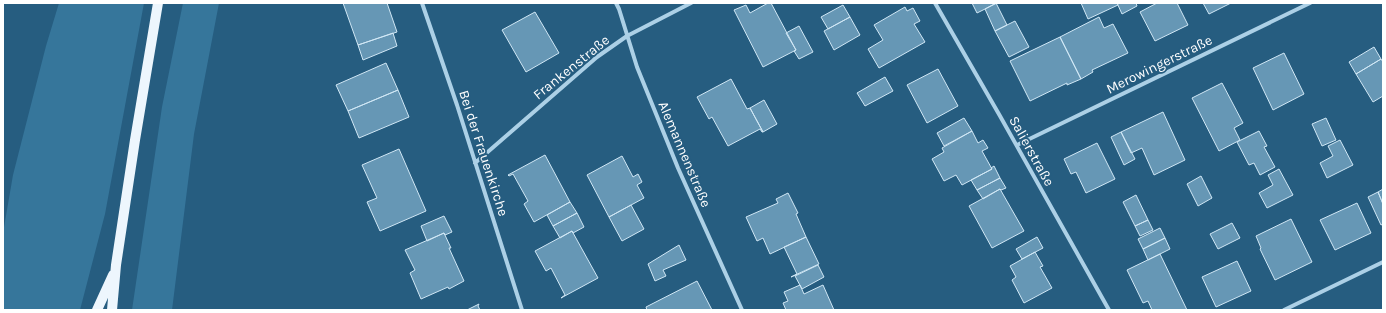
<svg xmlns="http://www.w3.org/2000/svg" width="1386" height="313" font-family="Karla,sans-serif">
  <style>
    .green { fill: #36769b }
    .building { fill: #6697b5; stroke: #d0e7f5 }
    .lines { fill: none; stroke-linecap: round; stroke-linejoin: round }
    .minor { stroke: #acd0e6; stroke-width: 4 }
    .primary { stroke: #edf6fd; stroke-width: 10 }
    .labels { text-anchor: middle; stroke-width: 3.5; stroke-linejoin: round; paint-order: stroke }
    .street-label { font-size: 14px; fill: #fff; stroke: #265d80 }
  </style>
  <rect width="100%" height="100%" fill="#265d80"/>
  <path class="green" d="M 59,3 L 144,3 L 105,214 L 80,310 L 3,310 L 3,233 L 13,175 L 46,46 Z
    M 183,3 L 219,3 L 194,134 L 172,310 L 132,310 L 162,107 Z"/>
  <path class="building" d="M 343,3 L 387,3 L 397,32 L 358,45 Z
    M 768,3 L 771,3 L 796,50 L 763,67 L 734,10 L 746,5 L 750,13 Z
    M 972,3 L 997,3 L 977,13 Z
    M 996,3 L 1007,25 L 995,31 L 985,9 Z
    M 1081,3 L 1117,3 L 1118,5 L 1088,19 Z
    M 1117,3 L 1136,3 L 1137,6 L 1122,14 Z
    M 1157,3 L 1177,3 L 1188,25 L 1155,41 L 1140,12 Z
    M 1203,3 L 1231,3 L 1209,14 Z
    M 843,5 L 850,17 L 828,29 L 821,17 Z
    M 905,7 L 907,11 L 913,8 L 920,21 L 914,24 L 925,42 L 879,68 L 868,49 L 883,40 L 874,25 Z
    M 535,12 L 559,53 L 526,72 L 502,30 Z
    M 850,17 L 860,35 L 834,50 L 824,31 Z
    M 1099,17 L 1104,28 L 1113,24 L 1128,53 L 1092,70 L 1093,72 L 1081,79 L 1060,37 Z
    M 1015,21 L 1029,47 L 1009,57 L 995,31 Z
    M 799,26 L 813,52 L 799,59 L 794,51 L 796,50 L 786,33 Z
    M 393,33 L 397,46 L 363,60 L 358,45 Z
    M 1060,37 L 1081,79 L 1067,85 L 1067,83 L 1030,101 L 1010,61 Z
    M 1374,47 L 1381,59 L 1356,74 L 1349,62 Z
    M 1284,53 L 1304,94 L 1273,110 L 1253,68 Z
    M 1381,59 L 1383,62 L 1383,96 L 1373,102 L 1356,74 Z
    M 386,63 L 398,90 L 348,111 L 336,85 Z
    M 938,69 L 958,106 L 927,123 L 907,85 Z
    M 885,77 L 893,91 L 865,106 L 857,93 Z
    M 731,79 L 747,109 L 750,108 L 763,132 L 762,132 L 760,129 L 728,146 L 712,117 L 709,119 L 697,97 Z
    M 1222,83 L 1243,123 L 1234,128 L 1240,140 L 1219,151 L 1192,98 Z
    M 398,90 L 409,117 L 359,138 L 348,111 Z
    M 764,100 L 777,124 L 763,132 L 750,108 Z
    M 1163,112 L 1185,160 L 1154,175 L 1142,148 L 1131,153 L 1121,132 Z
    M 964,118 L 972,131 L 944,146 L 937,133 Z
    M 1326,118 L 1336,140 L 1322,146 L 1312,124 Z
    M 972,131 L 978,143 L 983,140 L 988,148 L 982,151 L 992,169 L 962,185 L 956,175 L 944,181 L 932,159 L 944,152 L 942,148 Z
    M 1259,131 L 1267,146 L 1264,147 L 1275,167 L 1260,175 L 1254,163 L 1249,165 L 1237,142 Z
    M 1121,132 L 1135,159 L 1124,165 L 1111,137 Z
    M 1340,140 L 1353,165 L 1327,178 L 1320,163 L 1333,156 L 1328,146 Z
    M 1097,143 L 1115,179 L 1086,193 L 1076,172 L 1071,174 L 1064,159 Z
    M 399,149 L 426,211 L 380,231 L 367,202 L 377,198 L 362,165 Z
    M 545,155 L 570,202 L 534,222 L 524,204 L 528,201 L 513,174 L 509,176 L 508,175 Z
    M 622,156 L 633,177 L 638,174 L 642,182 L 637,185 L 644,198 L 609,217 L 587,175 Z
    M 994,166 L 1000,178 L 977,190 L 971,180 L 992,169 L 991,168 Z
    M 1279,169 L 1293,195 L 1267,208 L 1259,193 L 1273,185 L 1268,175 Z
    M 1201,176 L 1212,198 L 1198,206 L 1187,184 Z
    M 1000,178 L 1006,188 L 1001,190 L 1000,189 L 983,199 L 977,190 Z
    M 1000,189 L 1024,231 L 992,248 L 969,206 Z
    M 1383,189 L 1383,204 L 1378,192 Z
    M 1378,192 L 1383,204 L 1383,224 L 1381,225 L 1368,197 Z
    M 788,193 L 798,213 L 796,214 L 806,237 L 770,254 L 763,238 L 757,241 L 746,217 L 778,203 L 776,199 Z
    M 1136,195 L 1148,220 L 1135,226 L 1123,202 Z
    M 570,202 L 577,213 L 553,226 L 547,215 Z
    M 1357,203 L 1371,233 L 1335,250 L 1320,220 Z
    M 631,205 L 644,229 L 622,241 L 609,217 Z
    M 577,213 L 584,227 L 573,233 L 572,231 L 560,238 L 553,226 Z
    M 444,216 L 452,232 L 445,235 L 444,233 L 427,241 L 421,226 Z
    M 1291,219 L 1312,262 L 1275,280 L 1260,249 L 1261,248 L 1256,236 Z
    M 1148,220 L 1153,230 L 1140,236 L 1135,226 Z
    M 1232,223 L 1240,238 L 1218,249 L 1210,234 Z
    M 1160,228 L 1165,238 L 1143,249 L 1138,239 Z
    M 572,231 L 598,278 L 561,298 L 565,295 L 551,268 L 546,271 L 535,251 Z
    M 444,233 L 451,248 L 449,248 L 464,281 L 449,289 L 448,287 L 421,299 L 410,273 L 415,270 L 405,250 Z
    M 806,237 L 819,264 L 791,277 L 797,274 L 784,247 Z
    M 1037,237 L 1043,248 L 1022,259 L 1016,249 Z
    M 1165,238 L 1170,249 L 1148,260 L 1143,249 Z
    M 679,245 L 686,260 L 663,270 L 666,276 L 655,281 L 648,264 Z
    M 1035,252 L 1043,266 L 1040,267 L 1052,288 L 1024,303 L 1012,280 L 1016,277 L 1010,266 Z
    M 1160,254 L 1187,310 L 1152,310 L 1148,301 L 1143,303 L 1127,270 Z
    M 1237,261 L 1251,291 L 1216,307 L 1202,277 Z
    M 818,265 L 824,277 L 802,289 L 795,276 Z
    M 697,281 L 712,310 L 647,310 L 646,307 Z
    M 800,285 L 804,294 L 823,285 L 834,310 L 786,310 L 783,303 L 788,301 L 784,292 Z
    M 479,304 L 478,306 L 480,310 L 467,310 Z"/>
  <g class="lines">
    <path class="minor" d="M 422,3 L 457,105 L 522,310
      M 616,3 L 619,9 L 637,67 L 678,168 L 742,310
      M 935,3 L 1000,116 L 1109,310
      M 1017,145 L 1310,3
      M 475,163 L 597,57 L 627,36 L 691,3
      M 1284,310 L 1383,262"/>
    <path class="primary" d="M 97,310 L 113,275
      M 112,310 L 116,265 L 135,140 L 158,3"/>
  </g>
  <g class="labels">
    <g class="street-label">
      <text transform="translate(1159 64) rotate(-26)" y="5">Merowingerstraße</text>
      <text transform="translate(571 67) rotate(-39)" y="5">Frankenstraße</text>
      <text transform="translate(1032 151) rotate(61)" y="5">Salierstraße</text>
      <text transform="translate(484 153) rotate(72)" y="5">Bei der Frauenkirche</text>
      <text transform="translate(685 154) rotate(67)" y="5">Alemannenstraße</text>
    </g>
  </g>
  <rect width="1386" height="313" fill="none" stroke="#ffffff" stroke-width="8"/>
</svg>
